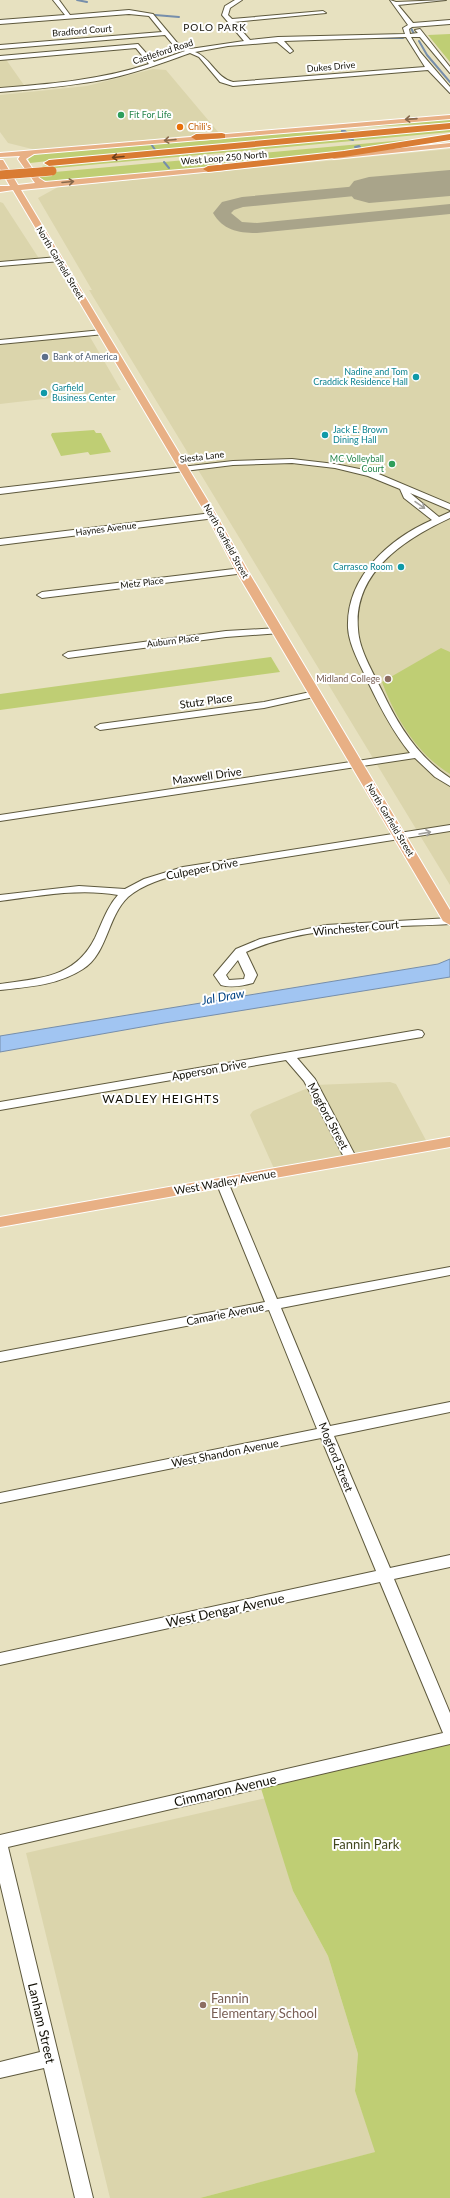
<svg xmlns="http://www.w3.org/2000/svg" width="450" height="2198" font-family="Lato,sans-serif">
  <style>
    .built { fill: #dbd5ac }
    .green { fill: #bfce74 }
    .water { fill: #a1c5f2; stroke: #768eab }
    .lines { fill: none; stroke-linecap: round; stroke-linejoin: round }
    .stream { stroke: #768eab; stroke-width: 2 }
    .taxiway { fill: #a9a48a; fill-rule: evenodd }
    .runway { fill: #a9a48a; fill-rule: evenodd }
    .minor-casing { stroke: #5e593d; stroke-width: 2 }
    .major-casing { stroke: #fff; stroke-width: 2 }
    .highway-casing { stroke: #fff; stroke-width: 2 }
    .minor { fill: #fff; fill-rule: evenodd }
    .major { fill: #e8b085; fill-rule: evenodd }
    .highway { fill: #d97c33; fill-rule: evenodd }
    .highway-bridge-casing { stroke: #fff; stroke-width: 10; stroke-linecap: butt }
    .highway-bridge { stroke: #d97c33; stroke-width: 9 }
    .oneway { stroke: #87684b }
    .oneway2 { stroke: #6b401a }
    .oneway3 { stroke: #a09f9b }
    .leisure-dot { fill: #2e9e5b; stroke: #fff; stroke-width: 1.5 }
    .food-dot { fill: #e8710a; stroke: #fff; stroke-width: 1.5 }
    .service-dot { fill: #5c6f8a; stroke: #fff; stroke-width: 1.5 }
    .culture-dot { fill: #0f9aa8; stroke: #fff; stroke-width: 1.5 }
    .education-dot { fill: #8d6e63; stroke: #fff; stroke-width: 1.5 }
    .labels { text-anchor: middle; stroke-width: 4; stroke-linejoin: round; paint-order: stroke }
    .far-street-label { font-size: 9px; fill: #110f05; stroke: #fff }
    .far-leisure-label { font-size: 9px; fill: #27864d; stroke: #fff; text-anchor: start }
    .far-food-label { font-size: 9px; fill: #c56008; stroke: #fff; text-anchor: start }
    .far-service-label { font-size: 9px; fill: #4e5e75; stroke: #fff; text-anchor: start }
    .far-culture-label { font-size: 9px; fill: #0d838f; stroke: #fff; text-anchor: end }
    .far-education-label { font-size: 9px; fill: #785e54; stroke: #fff; text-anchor: end }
    .far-neighbourhood-label { font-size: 10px; letter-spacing: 1px; fill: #110f05; stroke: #fff }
    .street-label { font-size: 11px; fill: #110f05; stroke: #fff }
    .water-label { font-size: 12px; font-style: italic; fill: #004384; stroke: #fff }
    .neighbourhood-label { font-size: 12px; letter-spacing: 1px; fill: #110f05; stroke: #fff }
    .near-street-label { font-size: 13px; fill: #110f05; stroke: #fff }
    .near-park-label { font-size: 13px; fill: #42481f; stroke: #fff }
    .near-education-label { font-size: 13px; fill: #785e54; stroke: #fff; text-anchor: start }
  </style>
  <rect width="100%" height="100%" fill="#e7e1c0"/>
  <path class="built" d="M 0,58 L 5,58 L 26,88 L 0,90 Z
    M 153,69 L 166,70 L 219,133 L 36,150 L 8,143 L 0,132 L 0,95 L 87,86 Z
    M 450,149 L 450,885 L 89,290 L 92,290 L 38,198 L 58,187 Z
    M 0,202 L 3,203 L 40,260 L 0,264 Z
    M 87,336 L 90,337 L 121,390 L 0,404 L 0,345 Z
    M 390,1082 L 396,1084 L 429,1146 L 276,1173 L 250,1115 L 253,1111 L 315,1085 Z
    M 266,1798 L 293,1891 L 328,1956 L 358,2054 L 355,2091 L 376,2152 L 200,2198 L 110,2198 L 26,1853 Z"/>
  <path class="green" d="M 450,34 L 450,62 L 428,35 Z
    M 450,118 L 450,123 L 299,130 Z
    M 450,128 L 450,132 L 45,169 L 42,166 Z
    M 359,130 L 360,131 L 48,161 L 30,163 L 28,159 L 36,154 L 250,135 Z
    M 437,137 L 285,160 L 53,182 L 36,179 L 38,176 L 55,172 Z
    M 94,430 L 96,433 L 101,433 L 111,452 L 90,455 L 88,452 L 61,456 L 51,435 L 52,433 Z
    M 441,648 L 450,652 L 450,774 C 417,754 395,717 382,682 Z
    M 271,657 L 280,672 L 0,710 L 0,694 Z
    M 450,1738 L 450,2198 L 200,2198 L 375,2152 L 355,2091 L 358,2054 L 328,1956 L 293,1891 L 259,1782 Z"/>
  <path class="water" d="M 450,959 L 450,977 L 164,1023 L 0,1052 L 0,1036 L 438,964 Z"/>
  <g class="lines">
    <path class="stream" d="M 77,0 L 87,2
      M 155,15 L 179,17
      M 411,28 L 414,34
      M 375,38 L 403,38
      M 419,41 L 427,55 L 450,82
      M 342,131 L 345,131 L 346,132 L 343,133 Z
      M 352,138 L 353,140 L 349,139 Z
      M 151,144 L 156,151
      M 359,146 L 360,147 L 355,147 Z
      M 164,162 L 169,168"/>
    <path class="taxiway" d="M 369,185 L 375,186 L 378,190 L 375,194 L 243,207 L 234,210 L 231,213 L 242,222 L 257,223 L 450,204 L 450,214 L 257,233 C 238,233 223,230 213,213 L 222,202 L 242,197 Z"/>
    <path class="runway" d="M 450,170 L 450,196 L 369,203 L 354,199 L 347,190 L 354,181 L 369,177 Z"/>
    <defs>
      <path id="minor" d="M 53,0 L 59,0 L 70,15 L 129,10 L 153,14 L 179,45 L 190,49 L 244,41 L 222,15 L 225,6 L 235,0 L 242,0 L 230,8 L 228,15 L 232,19 L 323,11 L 326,13 L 234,22 L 250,40 L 278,37 L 405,34 L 403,28 L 408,25 L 390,0 L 396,2 L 446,0 L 398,5 L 413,23 L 450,20 L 450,24 L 412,27 L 409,29 L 410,34 L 418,33 L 415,30 L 420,29 L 450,67 L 450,73 L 420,37 L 411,37 L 420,52 L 450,87 L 450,93 L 428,70 L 233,86 L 220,82 L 199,57 L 190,53 C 162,63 136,73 107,79 C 72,86 36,89 0,92 L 0,88 C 50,84 101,80 149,64 L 136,48 L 0,60 L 0,56 L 138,44 L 154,62 L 185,51 L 175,47 L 165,35 L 0,49 L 0,45 L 162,32 L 149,16 L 129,14 L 0,24 L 0,20 L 65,15 ZM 406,37 L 425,67 L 233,82 C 216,78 211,58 195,52 L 228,46 L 277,42 L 290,53 L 293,51 L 284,41 Z
        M 58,257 L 62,259 L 61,261 L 0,266 L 0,262 Z
        M 102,330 L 105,330 L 105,334 L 0,344 L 0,340 Z
        M 292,459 L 335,464 L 374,472 L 450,504 L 450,510 L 410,493 L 439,517 L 450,512 L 450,518 C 405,539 353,572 358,629 C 359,650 373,672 382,691 C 398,725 418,757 450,778 L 450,786 L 435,777 L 415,758 L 0,821 L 0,815 L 410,753 C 393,732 380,707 368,682 C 361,666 349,646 348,628 C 346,577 389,539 432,520 L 404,498 L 400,489 L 368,476 L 335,468 L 292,463 L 233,465 L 0,494 L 0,488 L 233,461 Z
        M 212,513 L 215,514 L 215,518 L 0,545 L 0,539 Z
        M 242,568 L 246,571 L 245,573 L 42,598 L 37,595 L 42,592 Z
        M 278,628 L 283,631 L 281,633 L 226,637 L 68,658 L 63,655 L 68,652 L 226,631 Z
        M 315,691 L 318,692 L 318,696 L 264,708 L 100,730 L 95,727 L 100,724 L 264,702 Z
        M 450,825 L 450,831 L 184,873 C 165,878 143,884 128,897 C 107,917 108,953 83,969 C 59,985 28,987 0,990 L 0,984 C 40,978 75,978 95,938 C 102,923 107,907 118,895 C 79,888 39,896 0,901 L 0,895 L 79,886 L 125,889 L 144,879 L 183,867 Z
        M 450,918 L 450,924 C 383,928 308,924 246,952 L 257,975 L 253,983 C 242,986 232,988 221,985 L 214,975 L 236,949 L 260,939 L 326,925 ZM 238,960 L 245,975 L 244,979 L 229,980 L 226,975 Z
        M 418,1030 L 422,1031 L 424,1034 L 422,1037 L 297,1058 L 315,1079 L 357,1159 L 351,1163 L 345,1159 L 304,1081 L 286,1060 L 0,1110 L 0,1102 Z
        M 222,1178 L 228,1182 L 277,1299 L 450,1267 L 450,1275 L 281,1308 L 330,1426 L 450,1402 L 450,1412 L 334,1436 L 390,1568 L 450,1555 L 450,1567 L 394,1579 L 450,1713 L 450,1744 L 8,1847 L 93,2198 L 75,2198 L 44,2068 L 0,2078 L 0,2062 L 40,2052 L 0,1883 L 0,1835 L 443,1733 L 380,1582 L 0,1665 L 0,1653 L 376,1571 L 321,1438 L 0,1503 L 0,1493 L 317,1429 L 269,1310 L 0,1362 L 0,1352 L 265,1302 L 216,1182 Z"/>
      <path id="major" d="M 450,115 L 450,119 L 34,154 L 26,159 L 39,178 L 45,182 L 224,166 L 228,168 L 224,170 L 21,190 L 217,516 L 248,571 L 450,910 L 450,925 L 443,921 L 236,571 L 207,516 L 13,190 L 0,192 L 0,186 L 10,186 L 0,169 L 0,160 L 3,160 L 18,185 L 35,183 L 18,159 L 20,156 L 0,157 L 0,153 Z
        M 450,143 L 450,147 L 334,159 L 330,157 L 334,155 Z
        M 450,1137 L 450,1147 L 0,1227 L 0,1217 Z"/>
      <path id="highway" d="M 450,123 L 450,129 L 49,166 L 44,163 L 49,160 Z
        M 222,133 L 225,134 L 225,138 L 196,140 L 191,137 L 196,134 Z
        M 450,134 L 450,140 L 344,157 L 208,172 L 203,169 L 208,166 L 344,151 Z"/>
    </defs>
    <use href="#minor" class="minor-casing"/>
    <use href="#major" class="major-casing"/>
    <use href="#highway" class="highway-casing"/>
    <use href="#minor" class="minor"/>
    <use href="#major" class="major"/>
    <use href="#highway" class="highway"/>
    <defs>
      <path id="highway-bridge" d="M 0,175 L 52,171"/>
    </defs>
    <use href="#highway-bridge" class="highway-bridge-casing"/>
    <use href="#highway-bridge" class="highway-bridge"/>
  </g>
  <defs><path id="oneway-shaft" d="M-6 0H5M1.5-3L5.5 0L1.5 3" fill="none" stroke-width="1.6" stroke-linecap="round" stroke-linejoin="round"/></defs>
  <g class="oneway">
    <use href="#oneway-shaft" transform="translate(411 119) rotate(176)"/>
    <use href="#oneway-shaft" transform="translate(170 140) rotate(175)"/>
    <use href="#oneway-shaft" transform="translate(68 182) rotate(-5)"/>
  </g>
  <use class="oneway2" href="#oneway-shaft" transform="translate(118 157) rotate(175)"/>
  <g class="oneway3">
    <use href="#oneway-shaft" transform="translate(420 505) rotate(35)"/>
    <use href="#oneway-shaft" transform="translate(425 833) rotate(-10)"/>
  </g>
  <g class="leisure-dot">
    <circle cx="121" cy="115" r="4"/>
    <circle cx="392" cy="464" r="4"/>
  </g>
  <circle class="food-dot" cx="180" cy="127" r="4"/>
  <circle class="service-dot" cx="45" cy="357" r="4"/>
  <g class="culture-dot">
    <circle cx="416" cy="377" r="4"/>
    <circle cx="44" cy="393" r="4"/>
    <circle cx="325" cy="435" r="4"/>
    <circle cx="401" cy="567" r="4"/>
  </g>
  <g class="education-dot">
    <circle cx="388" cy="679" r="4"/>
    <circle cx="203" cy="2005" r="4"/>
  </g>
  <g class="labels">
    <g class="far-street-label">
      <text transform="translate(82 31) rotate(-5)" y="3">Bradford Court</text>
      <text transform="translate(163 52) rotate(-18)" y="3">Castleford Road</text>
      <text transform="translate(331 67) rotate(-5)" y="3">Dukes Drive</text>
      <text transform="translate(224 158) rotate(-5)" y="3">West Loop 250 North</text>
      <text transform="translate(60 263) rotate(59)" y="3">North Garfield Street</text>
      <text transform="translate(202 457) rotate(-7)" y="3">Siesta Lane</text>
      <text transform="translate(106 529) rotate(-7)" y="3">Haynes Avenue</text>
      <text transform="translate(226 541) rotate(61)" y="3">North Garfield Street</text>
      <text transform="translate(142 583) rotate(-7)" y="3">Metz Place</text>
      <text transform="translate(173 641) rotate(-7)" y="3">Auburn Place</text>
      <text transform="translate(390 820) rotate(59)" y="3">North Garfield Street</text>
    </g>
    <g class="far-leisure-label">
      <text x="129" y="118">Fit For Life</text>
      <text x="384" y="462" text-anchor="end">MC Volleyball<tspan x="384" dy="10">Court</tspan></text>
    </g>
    <g class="far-food-label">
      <text x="188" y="130">Chili's</text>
    </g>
    <g class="far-service-label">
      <text x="53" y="360">Bank of America</text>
    </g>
    <g class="far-culture-label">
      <text x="408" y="375">Nadine and Tom<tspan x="408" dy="10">Craddick Residence Hall</tspan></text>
      <text x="52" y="391" text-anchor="start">Garfield<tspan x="52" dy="10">Business Center</tspan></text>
      <text x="333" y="433" text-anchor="start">Jack E. Brown<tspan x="333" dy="10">Dining Hall</tspan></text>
      <text x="393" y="570">Carrasco Room</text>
    </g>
    <g class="far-education-label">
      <text x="380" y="682">Midland College</text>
    </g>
    <g class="far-neighbourhood-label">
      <text x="215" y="31">POLO PARK</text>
    </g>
    <g class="street-label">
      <text transform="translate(206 701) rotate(-8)" y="4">Stutz Place</text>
      <text transform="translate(207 776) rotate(-8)" y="4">Maxwell Drive</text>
      <text transform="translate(202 869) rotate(-11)" y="4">Culpeper Drive</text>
      <text transform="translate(356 928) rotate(-5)" y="4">Winchester Court</text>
      <text transform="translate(209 1070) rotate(-10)" y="4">Apperson Drive</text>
      <text transform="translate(328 1116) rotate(62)" y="4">Mogford Street</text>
      <text transform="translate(225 1182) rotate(-10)" y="4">West Wadley Avenue</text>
      <text transform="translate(225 1314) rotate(-11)" y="4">Camarie Avenue</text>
      <text transform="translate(225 1453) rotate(-11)" y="4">West Shandon Avenue</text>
      <text transform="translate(336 1457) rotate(68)" y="4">Mogford Street</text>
    </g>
    <g class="water-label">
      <text transform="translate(223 997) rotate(-10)" y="4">Jal Draw</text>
    </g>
    <g class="neighbourhood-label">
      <text x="161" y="1103">WADLEY HEIGHTS</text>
    </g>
    <g class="near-street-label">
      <text transform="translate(225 1610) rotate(-12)" y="5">West Dengar Avenue</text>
      <text transform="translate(225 1790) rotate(-13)" y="5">Cimmaron Avenue</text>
      <text transform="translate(42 2023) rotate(77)" y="5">Lanham Street</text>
    </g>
    <g class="near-park-label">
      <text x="366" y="1849">Fannin Park</text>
    </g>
    <g class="near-education-label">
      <text x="211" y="2003">Fannin<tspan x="211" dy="15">Elementary School</tspan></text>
    </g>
  </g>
</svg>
